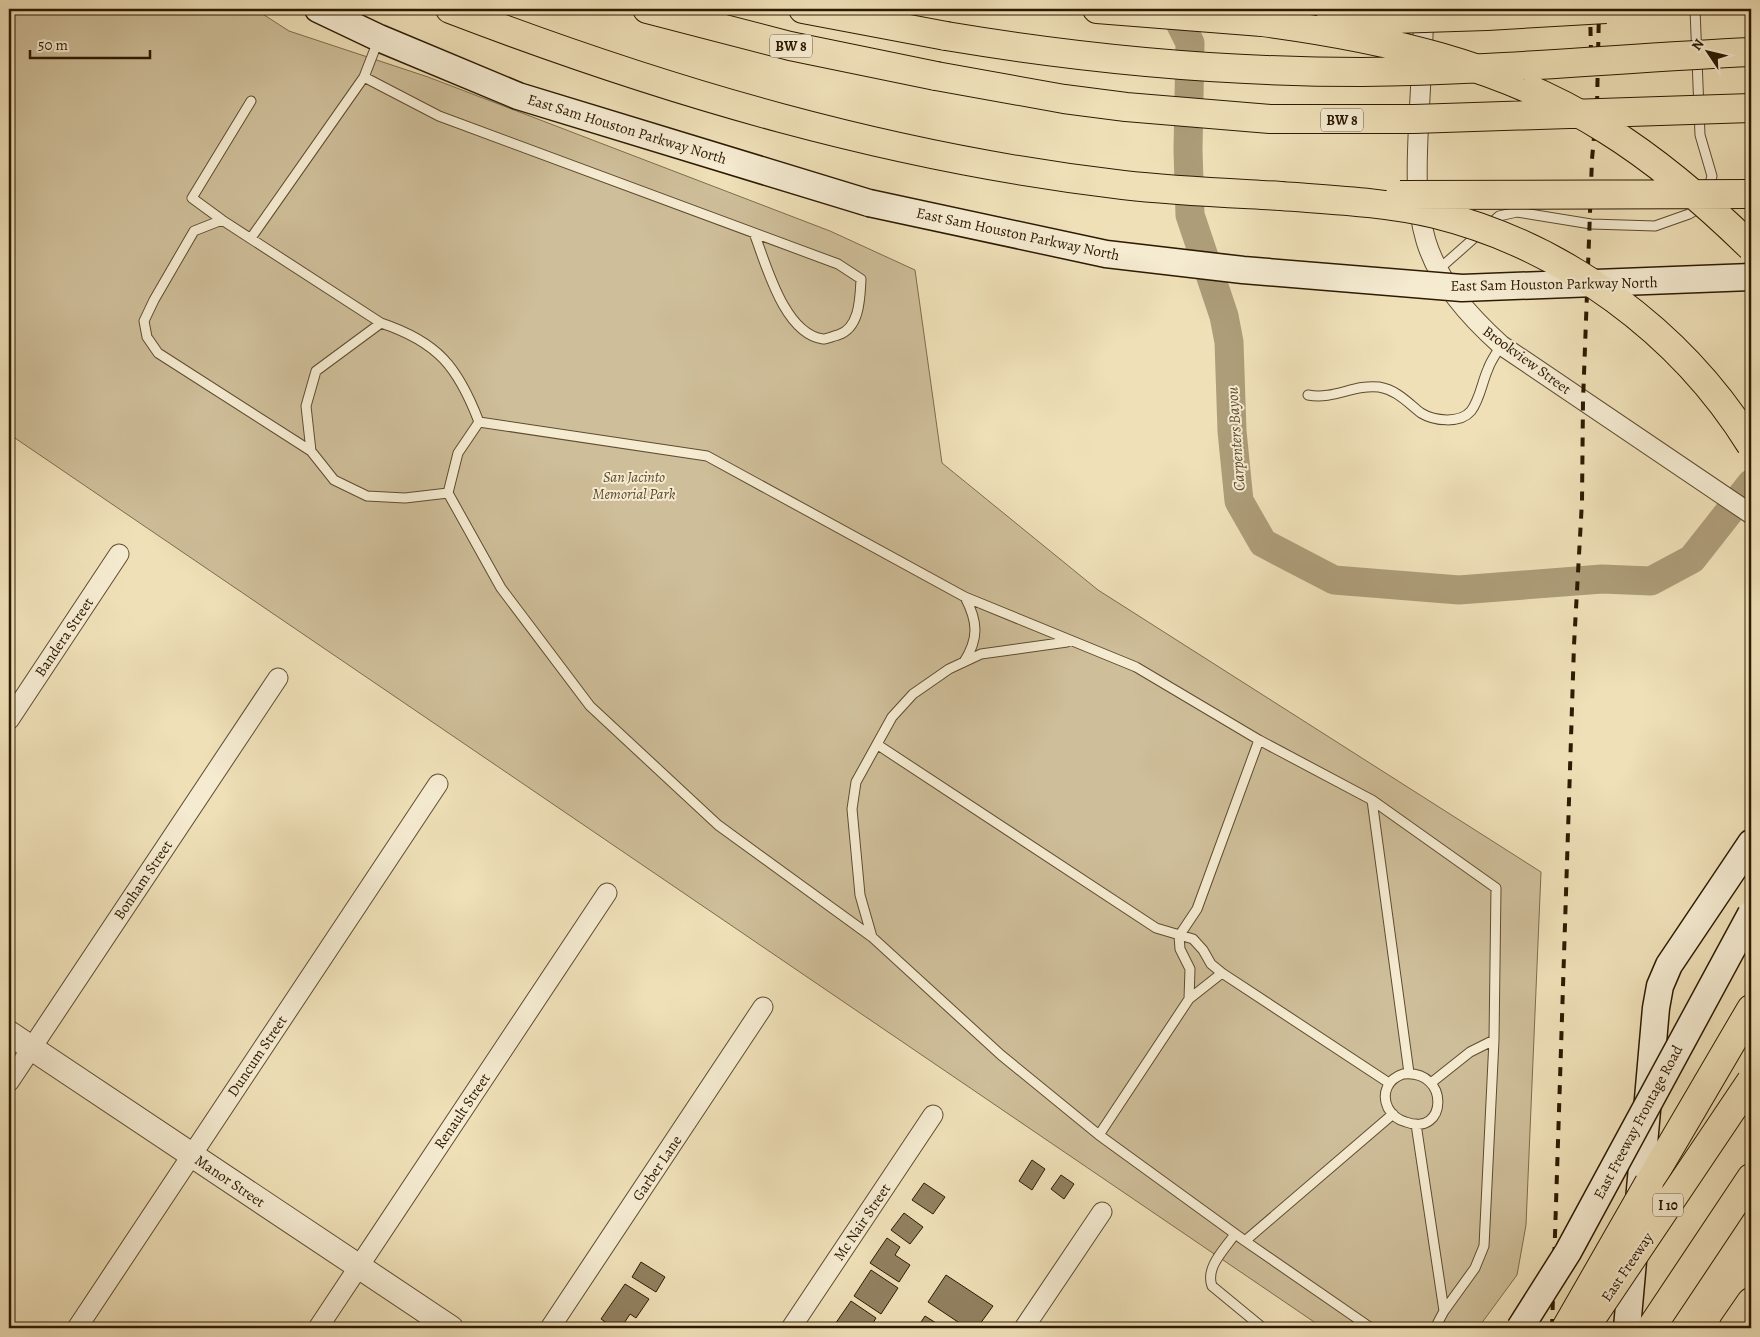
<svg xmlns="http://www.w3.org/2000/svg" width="1760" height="1337" font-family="Alegreya,serif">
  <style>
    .green { fill: #cebe99; stroke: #7e6c4c }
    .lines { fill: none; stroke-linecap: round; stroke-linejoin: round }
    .river { stroke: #ad9d79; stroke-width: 29 }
    .building { fill: #928160; stroke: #2d1a00 }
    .service-casing { stroke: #5e4c2e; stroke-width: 11 }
    .minor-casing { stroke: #5e4c2e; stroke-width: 21 }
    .tertiary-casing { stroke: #5e4c2e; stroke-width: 26 }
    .secondary-casing { stroke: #2d1a00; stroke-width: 29 }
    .motorway-casing { stroke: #2d1a00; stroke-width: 30 }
    .service { stroke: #f5ebd1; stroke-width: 9 }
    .minor { stroke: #f5ebd1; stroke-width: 19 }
    .tertiary { stroke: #f5ebd1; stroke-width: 24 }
    .secondary { stroke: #f5ebd1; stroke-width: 26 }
    .motorway { stroke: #efe0b8; stroke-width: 28 }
    .rail { stroke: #2d1a00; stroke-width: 4; stroke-dasharray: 9 9; stroke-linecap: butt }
    .secondary-bridge-casing { stroke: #2d1a00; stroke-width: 29; stroke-linecap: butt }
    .motorway-bridge-casing { stroke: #2d1a00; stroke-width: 30; stroke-linecap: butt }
    .secondary-bridge { stroke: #f5ebd1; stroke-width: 26 }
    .motorway-bridge { stroke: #efe0b8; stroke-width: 28 }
    .labels { text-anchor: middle; stroke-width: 4; stroke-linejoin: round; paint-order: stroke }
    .shield { fill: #f5ebd1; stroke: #69593f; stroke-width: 1 }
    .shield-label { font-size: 14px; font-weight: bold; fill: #2d1a00 }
    .street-label { font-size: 15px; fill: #2d1a00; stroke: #f5ebd1 }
    .park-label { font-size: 15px; font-style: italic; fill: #5d4b2e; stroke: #f5ebd1 }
    .water-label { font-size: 16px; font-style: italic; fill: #604e30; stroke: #f5ebd1 }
  </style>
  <rect width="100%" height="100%" fill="#efe0b8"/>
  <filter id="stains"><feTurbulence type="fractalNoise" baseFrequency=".004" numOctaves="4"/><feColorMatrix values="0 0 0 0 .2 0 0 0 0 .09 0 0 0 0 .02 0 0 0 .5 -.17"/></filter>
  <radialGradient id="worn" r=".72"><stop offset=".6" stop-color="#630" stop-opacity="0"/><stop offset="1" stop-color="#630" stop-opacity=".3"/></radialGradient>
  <path class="green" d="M 9,9 L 255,9 L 289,31 L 428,77 L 830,231 L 915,270 L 942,463 L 1098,590 L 1541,872 L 1526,1225 L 1517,1275 L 1478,1328 L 1323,1328 L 9,434 Z"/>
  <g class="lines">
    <path class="river" d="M 1173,9 L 1190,43 L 1188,150 L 1190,215 L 1224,316 L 1229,342 L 1232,431 L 1239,501 L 1263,543 L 1334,580 L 1459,590 L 1602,579 L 1651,581 L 1692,559 L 1751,484"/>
  </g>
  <path class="building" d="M 1032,1160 L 1045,1169 L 1032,1190 L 1019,1181 Z
    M 1061,1175 L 1074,1184 L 1064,1199 L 1051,1189 Z
    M 924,1183 L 945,1197 L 933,1214 L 912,1200 Z
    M 904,1213 L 923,1227 L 910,1244 L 891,1230 Z
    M 887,1238 L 900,1247 L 895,1255 L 910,1265 L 899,1282 L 870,1263 Z
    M 641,1262 L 665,1277 L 656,1292 L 632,1277 Z
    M 871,1270 L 898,1288 L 881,1314 L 854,1296 Z
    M 946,1275 L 993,1306 L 977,1328 L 967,1328 L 928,1302 Z
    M 625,1284 L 649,1299 L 636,1318 L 630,1314 L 621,1328 L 614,1328 L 601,1319 Z
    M 851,1301 L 876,1318 L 870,1328 L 833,1327 Z
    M 925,1316 L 944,1328 L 917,1328 Z"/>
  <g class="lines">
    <defs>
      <path id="service" d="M 1695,9 L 1700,135 L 1712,176 L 1708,191
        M 364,77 L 378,41
        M 251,101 L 192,198 L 222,220 L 381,323 C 438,342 458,367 479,422 L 458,453 L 448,493 L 501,588 L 590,706 L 718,825 L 872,937
        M 222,220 L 194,231 L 154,300 L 144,321 L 147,337 L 158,353 L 311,451
        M 251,238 L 364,77 L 439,116 L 838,264 L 861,279 C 860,298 860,328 838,335 C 833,336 827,339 823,339 C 784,334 766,264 754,233
        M 1438,270 L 1499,216 L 1517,212 L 1591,224 L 1655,226 L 1689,214 L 1703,206
        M 381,323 L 316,371 L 306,406 L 311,451 L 334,480 L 367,496 L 405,498 L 448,493
        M 1308,395 C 1334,400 1354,384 1379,387 C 1397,390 1408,403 1421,413 C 1434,421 1460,424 1471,411 C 1480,399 1482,382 1488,369 C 1491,360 1497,353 1501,345
        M 479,422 L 707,456 L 965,597 L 1136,667 L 1259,740 L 1372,800 L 1409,1073
        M 1067,642 L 981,654 L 949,669 L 913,694 L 892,717 L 856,782 L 852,809 L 860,895 L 872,937 L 1001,1055 L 1099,1135 L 1245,1241 L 1371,1328
        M 964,662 C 979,638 978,622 965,597
        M 878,745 L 1156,928 L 1193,939 L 1203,950 L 1211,964 L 1222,973 L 1389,1083
        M 1372,800 L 1496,888 L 1494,1040 L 1470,1052 L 1431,1083
        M 1189,999 L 1190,969 L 1180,949 L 1179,936 L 1197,909 L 1259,740
        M 1403,1074 C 1451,1069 1447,1138 1406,1122 C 1398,1120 1392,1115 1388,1108 C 1381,1093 1388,1079 1403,1074 Z
        M 1416,1124 L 1444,1311 L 1435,1328
        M 1099,1135 L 1189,999 L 1222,973
        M 1235,1234 C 1225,1249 1205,1267 1212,1286 L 1263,1328
        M 1245,1241 L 1393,1114
        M 1444,1311 L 1475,1268 L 1484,1246 L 1494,1040"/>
      <path id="minor" d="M 1424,9 C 1423,44 1421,80 1419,116 C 1417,157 1414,201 1426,241 C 1439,283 1469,316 1501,345 L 1751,514
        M 9,720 L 119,554
        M 9,1082 L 278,678
        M 77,1328 L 438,784
        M 318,1328 L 607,893
        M 550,1328 L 763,1007
        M 791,1328 L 933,1115
        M 1024,1328 L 1102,1212"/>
      <path id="tertiary" d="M 9,1033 L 451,1328"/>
      <path id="secondary" d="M 318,9 L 379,38 L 518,96 L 869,203
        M 1639,1201 L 1656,1008 L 1660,986 L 1669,965 L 1751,843
        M 1627,1328 L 1634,1250"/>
      <path id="motorway" d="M 450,9 C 667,92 891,158 1123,185 C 1175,191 1228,193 1281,196
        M 647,9 L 790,46 L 936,76
        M 803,9 L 946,36
        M 1097,9 L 1262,22
        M 1649,1183 L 1751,1009
        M 1651,1328 L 1751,1178
        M 1733,1328 L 1751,1302"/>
    </defs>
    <use href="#service" class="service-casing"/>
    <use href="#minor" class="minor-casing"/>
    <use href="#tertiary" class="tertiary-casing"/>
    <use href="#secondary" class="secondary-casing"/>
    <use href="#motorway" class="motorway-casing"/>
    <use href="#service" class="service"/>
    <use href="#minor" class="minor"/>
    <use href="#tertiary" class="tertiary"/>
    <use href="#secondary" class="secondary"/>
    <use href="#motorway" class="motorway"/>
    <path class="rail" d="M 1590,9 L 1591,51
      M 1552,1328 L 1574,645 L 1582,501 L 1583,401 L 1592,159 L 1597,105 L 1599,9"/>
    <defs>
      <path id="secondary-bridge" d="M 869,203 L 1106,254 L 1243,270 L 1462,288 L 1751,277
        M 1520,1328 L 1568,1252 L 1751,914"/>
      <path id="motorway-bridge" d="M 1330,21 L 1487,16 L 1606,9
        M 1262,22 C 1382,38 1503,64 1607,130 C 1660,163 1707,204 1751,247
        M 946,36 C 1084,59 1222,72 1362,72 C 1492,71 1622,58 1751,52
        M 936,76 L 1064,99 L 1126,107 L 1270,119 L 1414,119 L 1751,108
        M 1400,195 L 1751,194
        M 1281,196 C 1332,200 1385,202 1435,214 C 1564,246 1681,332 1751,445
        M 1566,1328 L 1649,1183
        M 1585,1328 L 1751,1081"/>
    </defs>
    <use href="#secondary-bridge" class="secondary-bridge-casing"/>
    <use href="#motorway-bridge" class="motorway-bridge-casing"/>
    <use href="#secondary-bridge" class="secondary-bridge"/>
    <use href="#motorway-bridge" class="motorway-bridge"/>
  </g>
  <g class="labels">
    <g class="shield">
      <rect x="770" y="34.5" width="42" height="23" rx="4"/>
      <rect x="1321" y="108.5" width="42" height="23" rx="4"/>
      <rect x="1653" y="1193.5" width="30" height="23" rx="4"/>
    </g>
    <g class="shield-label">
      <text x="791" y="51">BW 8</text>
      <text x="1342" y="125">BW 8</text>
      <text x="1668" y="1210">I 10</text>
    </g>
    <g class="street-label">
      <text transform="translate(627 129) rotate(17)" y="5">East Sam Houston Parkway North</text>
      <text transform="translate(1018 234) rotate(12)" y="5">East Sam Houston Parkway North</text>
      <text transform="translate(1554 284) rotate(-1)" y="5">East Sam Houston Parkway North</text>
      <text transform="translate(1527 360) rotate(36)" y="5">Brookview Street</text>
      <text transform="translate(64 637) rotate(-56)" y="5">Bandera Street</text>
      <text transform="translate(143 880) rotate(-56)" y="5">Bonham Street</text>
      <text transform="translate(257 1056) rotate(-56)" y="5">Duncum Street</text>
      <text transform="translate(462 1111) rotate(-56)" y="5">Renault Street</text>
      <text transform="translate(1638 1122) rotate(-62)" y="5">East Freeway Frontage Road</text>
      <text transform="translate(657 1168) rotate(-56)" y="5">Garber Lane</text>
      <text transform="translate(230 1181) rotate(34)" y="5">Manor Street</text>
      <text transform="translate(862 1222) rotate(-56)" y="5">Mc Nair Street</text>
      <text transform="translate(1627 1267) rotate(-56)" y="5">East Freeway</text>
    </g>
    <g class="park-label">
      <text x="634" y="482">San Jacinto<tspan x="634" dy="17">Memorial Park</tspan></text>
    </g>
    <g class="water-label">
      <text transform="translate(1235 439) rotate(-94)" y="6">Carpenters Bayou</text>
    </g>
  </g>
  <rect width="1760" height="1337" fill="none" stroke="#efe0b8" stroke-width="30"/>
  <rect x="10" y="10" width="1740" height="1317" fill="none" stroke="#2d1a00" stroke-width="2.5"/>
  <rect x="15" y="15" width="1730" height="1307" fill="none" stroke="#2d1a00"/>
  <g transform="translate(1708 52) rotate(305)" stroke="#f5ebd1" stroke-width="4" paint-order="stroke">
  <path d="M0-4L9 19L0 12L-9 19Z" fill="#2d1a00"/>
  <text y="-8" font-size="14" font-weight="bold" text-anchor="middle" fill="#2d1a00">N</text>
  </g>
  <path d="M30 50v8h120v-8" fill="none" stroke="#2d1a00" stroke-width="2.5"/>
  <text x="38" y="50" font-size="15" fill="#2d1a00" stroke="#f5ebd1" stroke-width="4" paint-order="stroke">50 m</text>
  <rect width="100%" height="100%" filter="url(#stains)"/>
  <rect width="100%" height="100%" fill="url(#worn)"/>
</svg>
